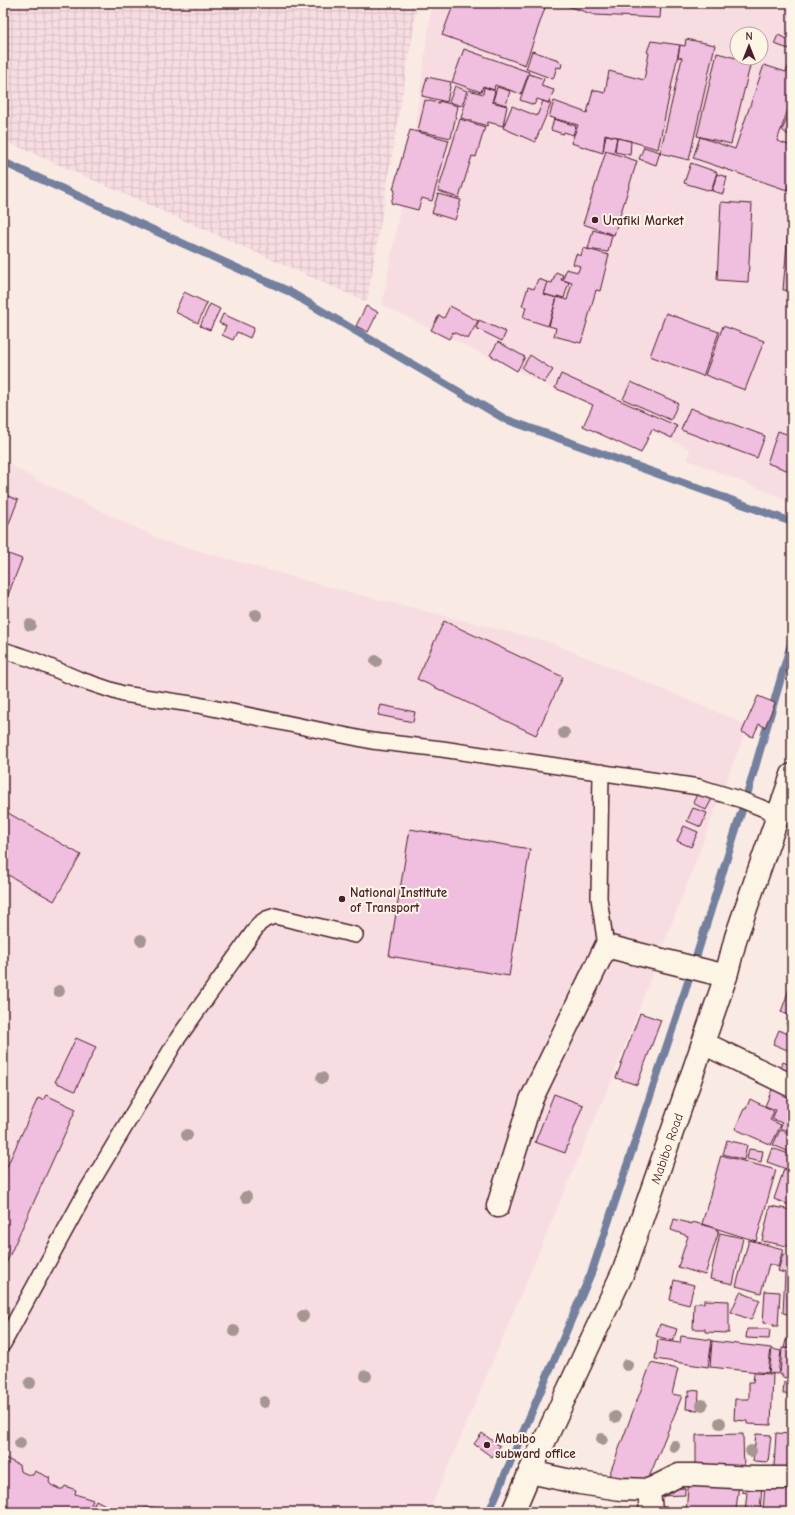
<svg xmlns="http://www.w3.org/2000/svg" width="795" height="1515" font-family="'Comic Neue',sans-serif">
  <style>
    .built { fill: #f7dde2; fill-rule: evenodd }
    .industrial { fill: url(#industrial-grid) }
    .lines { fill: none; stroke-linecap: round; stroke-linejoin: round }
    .stream { stroke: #73809e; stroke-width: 8 }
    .building { fill: #f0bede; stroke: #4a1f2b }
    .service-casing { stroke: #4a1f2b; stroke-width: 18 }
    .minor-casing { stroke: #4a1f2b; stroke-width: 25 }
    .secondary-casing { stroke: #4a1f2b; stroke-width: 25 }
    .service { stroke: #fcf5e5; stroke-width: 15 }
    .minor { stroke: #fcf5e5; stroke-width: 22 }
    .secondary { stroke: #fcf5e5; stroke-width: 22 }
    .tree { fill: #a59692 }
    .poi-dot { fill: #4a1f2b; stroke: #fcf5e5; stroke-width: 1.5 }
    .labels { text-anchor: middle; stroke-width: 4; stroke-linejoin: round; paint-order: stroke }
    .poi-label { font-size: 13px; font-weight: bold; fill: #4a1f2b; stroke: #fcf5e5; text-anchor: start }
    .street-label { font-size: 13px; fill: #4a1f2b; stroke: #fcf5e5 }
  </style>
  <defs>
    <pattern id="industrial-grid" width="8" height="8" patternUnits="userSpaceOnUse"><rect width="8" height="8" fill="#f7dde2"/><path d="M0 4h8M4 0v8" fill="none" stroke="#d5bdc2"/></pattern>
  </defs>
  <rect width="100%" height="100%" fill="#faeae4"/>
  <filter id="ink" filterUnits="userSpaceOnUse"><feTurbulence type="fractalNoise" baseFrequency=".025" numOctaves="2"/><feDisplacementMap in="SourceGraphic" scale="8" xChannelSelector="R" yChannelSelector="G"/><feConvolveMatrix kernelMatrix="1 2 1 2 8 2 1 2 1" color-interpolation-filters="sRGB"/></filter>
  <g filter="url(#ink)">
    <path class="built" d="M 432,3 L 792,3 L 792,502 L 688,460 L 690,450 L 686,447 L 556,390 L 382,305 L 414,134 ZM 737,34 L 761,34 L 761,58 L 737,58 Z
      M 3,460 L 37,480 L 164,541 L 333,588 L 550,642 L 748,725 L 614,1074 L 429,1512 L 3,1512 Z"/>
    <path class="industrial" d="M 3,3 L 418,3 L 367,302 L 3,140 Z"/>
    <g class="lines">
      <path class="stream" d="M 3,162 L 288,291 L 505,419 L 792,522
        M 747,795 L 792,640
        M 489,1512 L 592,1271 L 693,967 L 742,810"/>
    </g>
    <path class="building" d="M 454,3 L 531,3 L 545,8 L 525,65 L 442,35 Z
      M 558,3 L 661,3 L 660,18 L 595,15 Z
      M 778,35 L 792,41 L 789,49 L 774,44 Z
      M 686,39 L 715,45 L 689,160 L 660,153 L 682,58 L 678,57 L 680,45 L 685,46 Z
      M 651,41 L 680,45 L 658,149 L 605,134 L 603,153 L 571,143 L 578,125 L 549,117 L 554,101 L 587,113 L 593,90 L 605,93 L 609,71 L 644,80 L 649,53 L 647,52 Z
      M 464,49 L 529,72 L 521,94 L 495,85 L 494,90 L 483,86 L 481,92 L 452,82 Z
      M 532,51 L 559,60 L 559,62 L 562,63 L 561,68 L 557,67 L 553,79 L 526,69 Z
      M 717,53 L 751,62 L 731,144 L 697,136 Z
      M 764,65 L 786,72 L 789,65 L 792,66 L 791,92 L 792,98 L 777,141 L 792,146 L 792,176 L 787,190 L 693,158 L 700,137 L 735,149 Z
      M 529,74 L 544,79 L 541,86 L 554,90 L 549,103 L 537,99 L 534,105 L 520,100 Z
      M 427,77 L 451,82 L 447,102 L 422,96 Z
      M 455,86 L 467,91 L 462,106 L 449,102 Z
      M 484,87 L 495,91 L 492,102 L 507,106 L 503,126 L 488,122 L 487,126 L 461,118 L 469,90 L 483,94 Z
      M 497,87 L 510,91 L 506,105 L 493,101 Z
      M 425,100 L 439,103 L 439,101 L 458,106 L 451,138 L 418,131 Z
      M 543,101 L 551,104 L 535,142 L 503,128 L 512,106 L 537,116 Z
      M 792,107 L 792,138 L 782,130 Z
      M 460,119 L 485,127 L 476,157 L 472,156 L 459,198 L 438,191 Z
      M 554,119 L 576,126 L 573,135 L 564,132 L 563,134 L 551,130 Z
      M 410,130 L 449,140 L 432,201 L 422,198 L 418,210 L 391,203 L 395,190 L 393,189 Z
      M 606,135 L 617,137 L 614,152 L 603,150 Z
      M 617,138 L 631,141 L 630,155 L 615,152 Z
      M 644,147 L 660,152 L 656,165 L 639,159 Z
      M 606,151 L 637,161 L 614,235 L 583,224 Z
      M 691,163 L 717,172 L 711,191 L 684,183 Z
      M 717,174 L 727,177 L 723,194 L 712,191 Z
      M 792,186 L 792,291 L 783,290 Z
      M 438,194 L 461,200 L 455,220 L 432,213 Z
      M 721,202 L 752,204 L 748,282 L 717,280 Z
      M 593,230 L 612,235 L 608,252 L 588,249 Z
      M 583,248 L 609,255 L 600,291 L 596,290 L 581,343 L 554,336 L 556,328 L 549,326 L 557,297 L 567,300 L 572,283 L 563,280 L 566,269 L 578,272 L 580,266 L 573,264 L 576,254 L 581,256 Z
      M 556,272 L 563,275 L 561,280 L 569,282 L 564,298 L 557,296 L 557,298 L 544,294 L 548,282 L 552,283 Z
      M 538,279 L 547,282 L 543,294 L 557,298 L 548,326 L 523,318 L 526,307 L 522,306 L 528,287 L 534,289 Z
      M 184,292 L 207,303 L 198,323 L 175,312 Z
      M 210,304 L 220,309 L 210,330 L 200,326 Z
      M 366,306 L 378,312 L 368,332 L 356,326 Z
      M 450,306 L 478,321 L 468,339 L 453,332 L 449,339 L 431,330 L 439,315 L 444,318 Z
      M 666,313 L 719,332 L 703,376 L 650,356 Z
      M 223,314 L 254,328 L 250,338 L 237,332 L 233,340 L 222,335 L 226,326 L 219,323 Z
      M 479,320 L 506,332 L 502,341 L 476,328 Z
      M 723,326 L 764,341 L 745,390 L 705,375 Z
      M 498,342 L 525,357 L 517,371 L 490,355 Z
      M 530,355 L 553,370 L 544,383 L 522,368 Z
      M 561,374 L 677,426 L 672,438 L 652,429 L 641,453 L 583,426 L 593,405 L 555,388 Z
      M 631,382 L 678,403 L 671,420 L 623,399 Z
      M 690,408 L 765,436 L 757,458 L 681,430 Z
      M 778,431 L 792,436 L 792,472 L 767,463 Z
      M 3,494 L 18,500 L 3,539 Z
      M 3,552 L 22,559 L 3,608 Z
      M 444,621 L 563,677 L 536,735 L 417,679 Z
      M 758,696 L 775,703 L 765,727 L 759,724 L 753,737 L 742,732 Z
      M 381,705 L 415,712 L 413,722 L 378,715 Z
      M 699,790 L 713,797 L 706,810 L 693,803 Z
      M 693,808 L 707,813 L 701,827 L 687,821 Z
      M 3,810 L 81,855 L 54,901 L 3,872 Z
      M 684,826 L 698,832 L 691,847 L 677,841 Z
      M 410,829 L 530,849 L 509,976 L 389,956 Z
      M 792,981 L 792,1007 L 789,1015 L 781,1012 Z
      M 792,1010 L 792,1026 L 786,1024 Z
      M 640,1013 L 661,1020 L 637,1085 L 616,1078 Z
      M 779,1030 L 792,1036 L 792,1052 L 773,1044 Z
      M 76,1038 L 96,1047 L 75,1091 L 55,1082 Z
      M 783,1062 L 792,1066 L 792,1073 L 790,1077 L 778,1072 Z
      M 774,1085 L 792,1092 L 792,1133 L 780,1128 L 782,1123 L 772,1119 L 776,1110 L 765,1106 Z
      M 554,1094 L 583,1105 L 565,1153 L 535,1142 Z
      M 46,1095 L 76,1109 L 3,1270 L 3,1175 L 38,1098 L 43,1100 Z
      M 750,1099 L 774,1111 L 770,1120 L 781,1125 L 771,1145 L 735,1129 L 744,1109 L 746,1109 Z
      M 780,1130 L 792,1135 L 792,1153 L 773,1145 Z
      M 727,1140 L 747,1145 L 744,1160 L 723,1154 Z
      M 772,1148 L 792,1155 L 792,1171 L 767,1162 Z
      M 749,1149 L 763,1151 L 761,1162 L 747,1159 Z
      M 721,1155 L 776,1170 L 756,1241 L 702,1224 Z
      M 784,1169 L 792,1171 L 792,1206 L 774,1199 Z
      M 770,1206 L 792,1210 L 792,1247 L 762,1241 Z
      M 674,1219 L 692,1224 L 693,1222 L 717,1229 L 717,1231 L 719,1231 L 705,1275 L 678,1267 L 688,1236 L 671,1230 Z
      M 720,1233 L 743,1238 L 733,1284 L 710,1279 Z
      M 749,1240 L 783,1249 L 778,1267 L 769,1264 L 761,1293 L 736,1286 Z
      M 783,1254 L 792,1256 L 792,1315 L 783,1313 L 785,1273 L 778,1271 Z
      M 674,1280 L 694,1285 L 689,1305 L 670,1300 Z
      M 765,1291 L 780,1292 L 778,1326 L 773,1326 L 774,1324 L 763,1323 Z
      M 740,1292 L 760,1300 L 751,1320 L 731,1312 Z
      M 704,1300 L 729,1301 L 729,1333 L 705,1332 L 705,1329 L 693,1329 L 694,1303 L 704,1303 Z
      M 660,1324 L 677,1329 L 673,1341 L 656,1336 Z
      M 747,1329 L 770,1329 L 769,1339 L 746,1338 Z
      M 681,1336 L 712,1340 L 708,1367 L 655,1359 L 658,1340 L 680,1343 Z
      M 786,1340 L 792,1341 L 792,1349 L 784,1348 Z
      M 712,1341 L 771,1348 L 768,1373 L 710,1367 Z
      M 782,1348 L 792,1349 L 792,1376 L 789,1375 L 788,1378 L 782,1377 L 783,1375 L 780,1375 Z
      M 772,1349 L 781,1351 L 778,1374 L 769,1373 Z
      M 651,1363 L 678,1369 L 672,1394 L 682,1396 L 646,1485 L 607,1481 Z
      M 754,1373 L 773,1374 L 771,1425 L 747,1424 L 747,1421 L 734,1420 L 735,1399 L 749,1399 L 749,1382 L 753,1382 Z
      M 784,1382 L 792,1383 L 792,1394 L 783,1394 Z
      M 689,1390 L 699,1391 L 698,1410 L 686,1409 L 687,1396 L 689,1396 Z
      M 482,1433 L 500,1446 L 492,1457 L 474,1444 Z
      M 776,1433 L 792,1434 L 792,1468 L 774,1467 Z
      M 743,1434 L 744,1471 L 696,1470 L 696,1435 Z
      M 756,1434 L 771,1435 L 768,1462 L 753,1461 Z
      M 5,1458 L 19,1465 L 20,1471 L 29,1475 L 33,1475 L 35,1471 L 50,1478 L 49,1482 L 51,1485 L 59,1489 L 63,1489 L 65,1486 L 76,1490 L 75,1494 L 93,1500 L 88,1512 L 3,1512 L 3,1460 Z
      M 689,1479 L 739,1484 L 736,1510 L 745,1511 L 747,1493 L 742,1492 L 743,1483 L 762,1485 L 760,1512 L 686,1512 Z
      M 765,1485 L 792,1485 L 792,1512 L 763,1512 Z
      M 685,1488 L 685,1495 L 661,1496 L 661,1489 Z
      M 96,1500 L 115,1510 L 113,1512 L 90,1512 Z
      M 152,1507 L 165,1512 L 134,1512 L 136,1510 Z
      M 620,1507 L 630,1509 L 630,1512 L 619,1512 Z"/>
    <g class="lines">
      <defs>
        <path id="service" d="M 3,650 L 31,659 L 78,679 L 123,694 L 198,705 L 372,741 L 442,749 L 699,787 L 742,800 L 779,815
          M 601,772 L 599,898 L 606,946
          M 3,1344 L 87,1190 L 178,1038 L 259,924 L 266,919 L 275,916 L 355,935"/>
        <path id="minor" d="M 703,1043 L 792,1086
          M 498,1206 L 531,1100 L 606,946 L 726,976
          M 530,1472 L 580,1483 L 621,1489 L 649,1490 L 679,1475 L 695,1475 L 754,1478 L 792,1478
          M 649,1490 L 651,1512"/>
        <g id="secondary">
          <path id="s1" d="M 513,1512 L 530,1472 L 624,1270 L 703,1043 L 726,976 L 736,937 L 792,775"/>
        </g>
      </defs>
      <use href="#service" class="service-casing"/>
      <use href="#minor" class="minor-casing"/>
      <use href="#secondary" class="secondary-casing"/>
      <use href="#service" class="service"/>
      <use href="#minor" class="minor"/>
      <use href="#secondary" class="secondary"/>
    </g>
    <g class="tree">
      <circle cx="256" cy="615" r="6"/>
      <circle cx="30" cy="625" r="6"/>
      <circle cx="376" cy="661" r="6"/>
      <circle cx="564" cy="733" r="6"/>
      <circle cx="141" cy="940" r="6"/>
      <circle cx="59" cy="991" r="6"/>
      <circle cx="322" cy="1078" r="6"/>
      <circle cx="187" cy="1135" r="6"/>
      <circle cx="246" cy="1197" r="6"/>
      <circle cx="303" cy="1316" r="6"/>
      <circle cx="234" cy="1331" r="6"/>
      <circle cx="627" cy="1365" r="6"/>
      <circle cx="366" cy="1376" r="6"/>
      <circle cx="30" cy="1383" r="6"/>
      <circle cx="264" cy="1402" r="6"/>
      <circle cx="702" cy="1405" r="6"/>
      <circle cx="615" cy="1417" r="6"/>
      <circle cx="720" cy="1423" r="6"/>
      <circle cx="602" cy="1439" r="6"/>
      <circle cx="20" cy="1443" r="6"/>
      <circle cx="674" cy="1446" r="6"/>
      <circle cx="751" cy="1451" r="6"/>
    </g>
  </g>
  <g class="poi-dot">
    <circle cx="595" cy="220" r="4"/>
    <circle cx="342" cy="899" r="4"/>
    <circle cx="487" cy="1445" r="4"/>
  </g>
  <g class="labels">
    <g class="poi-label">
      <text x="603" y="225">Urafiki Market</text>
      <text x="350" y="897">National Institute<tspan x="350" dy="15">of Transport</tspan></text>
      <text x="495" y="1443">Mabibo<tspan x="495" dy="15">subward office</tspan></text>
    </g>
    <g class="street-label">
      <text dy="5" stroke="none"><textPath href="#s1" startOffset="395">Mabibo Road</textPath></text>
    </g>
  </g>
  <rect width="795" height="1515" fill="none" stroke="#fcf5e5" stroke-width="16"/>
  <rect x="8" y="8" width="779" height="1499" fill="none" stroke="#4a1f2b" stroke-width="1.5" filter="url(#ink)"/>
  <g transform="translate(749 46)"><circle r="19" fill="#fcf5e5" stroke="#b59f9b"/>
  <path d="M0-3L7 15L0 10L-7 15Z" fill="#4a1f2b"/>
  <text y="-6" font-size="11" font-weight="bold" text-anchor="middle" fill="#4a1f2b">N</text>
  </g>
</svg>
